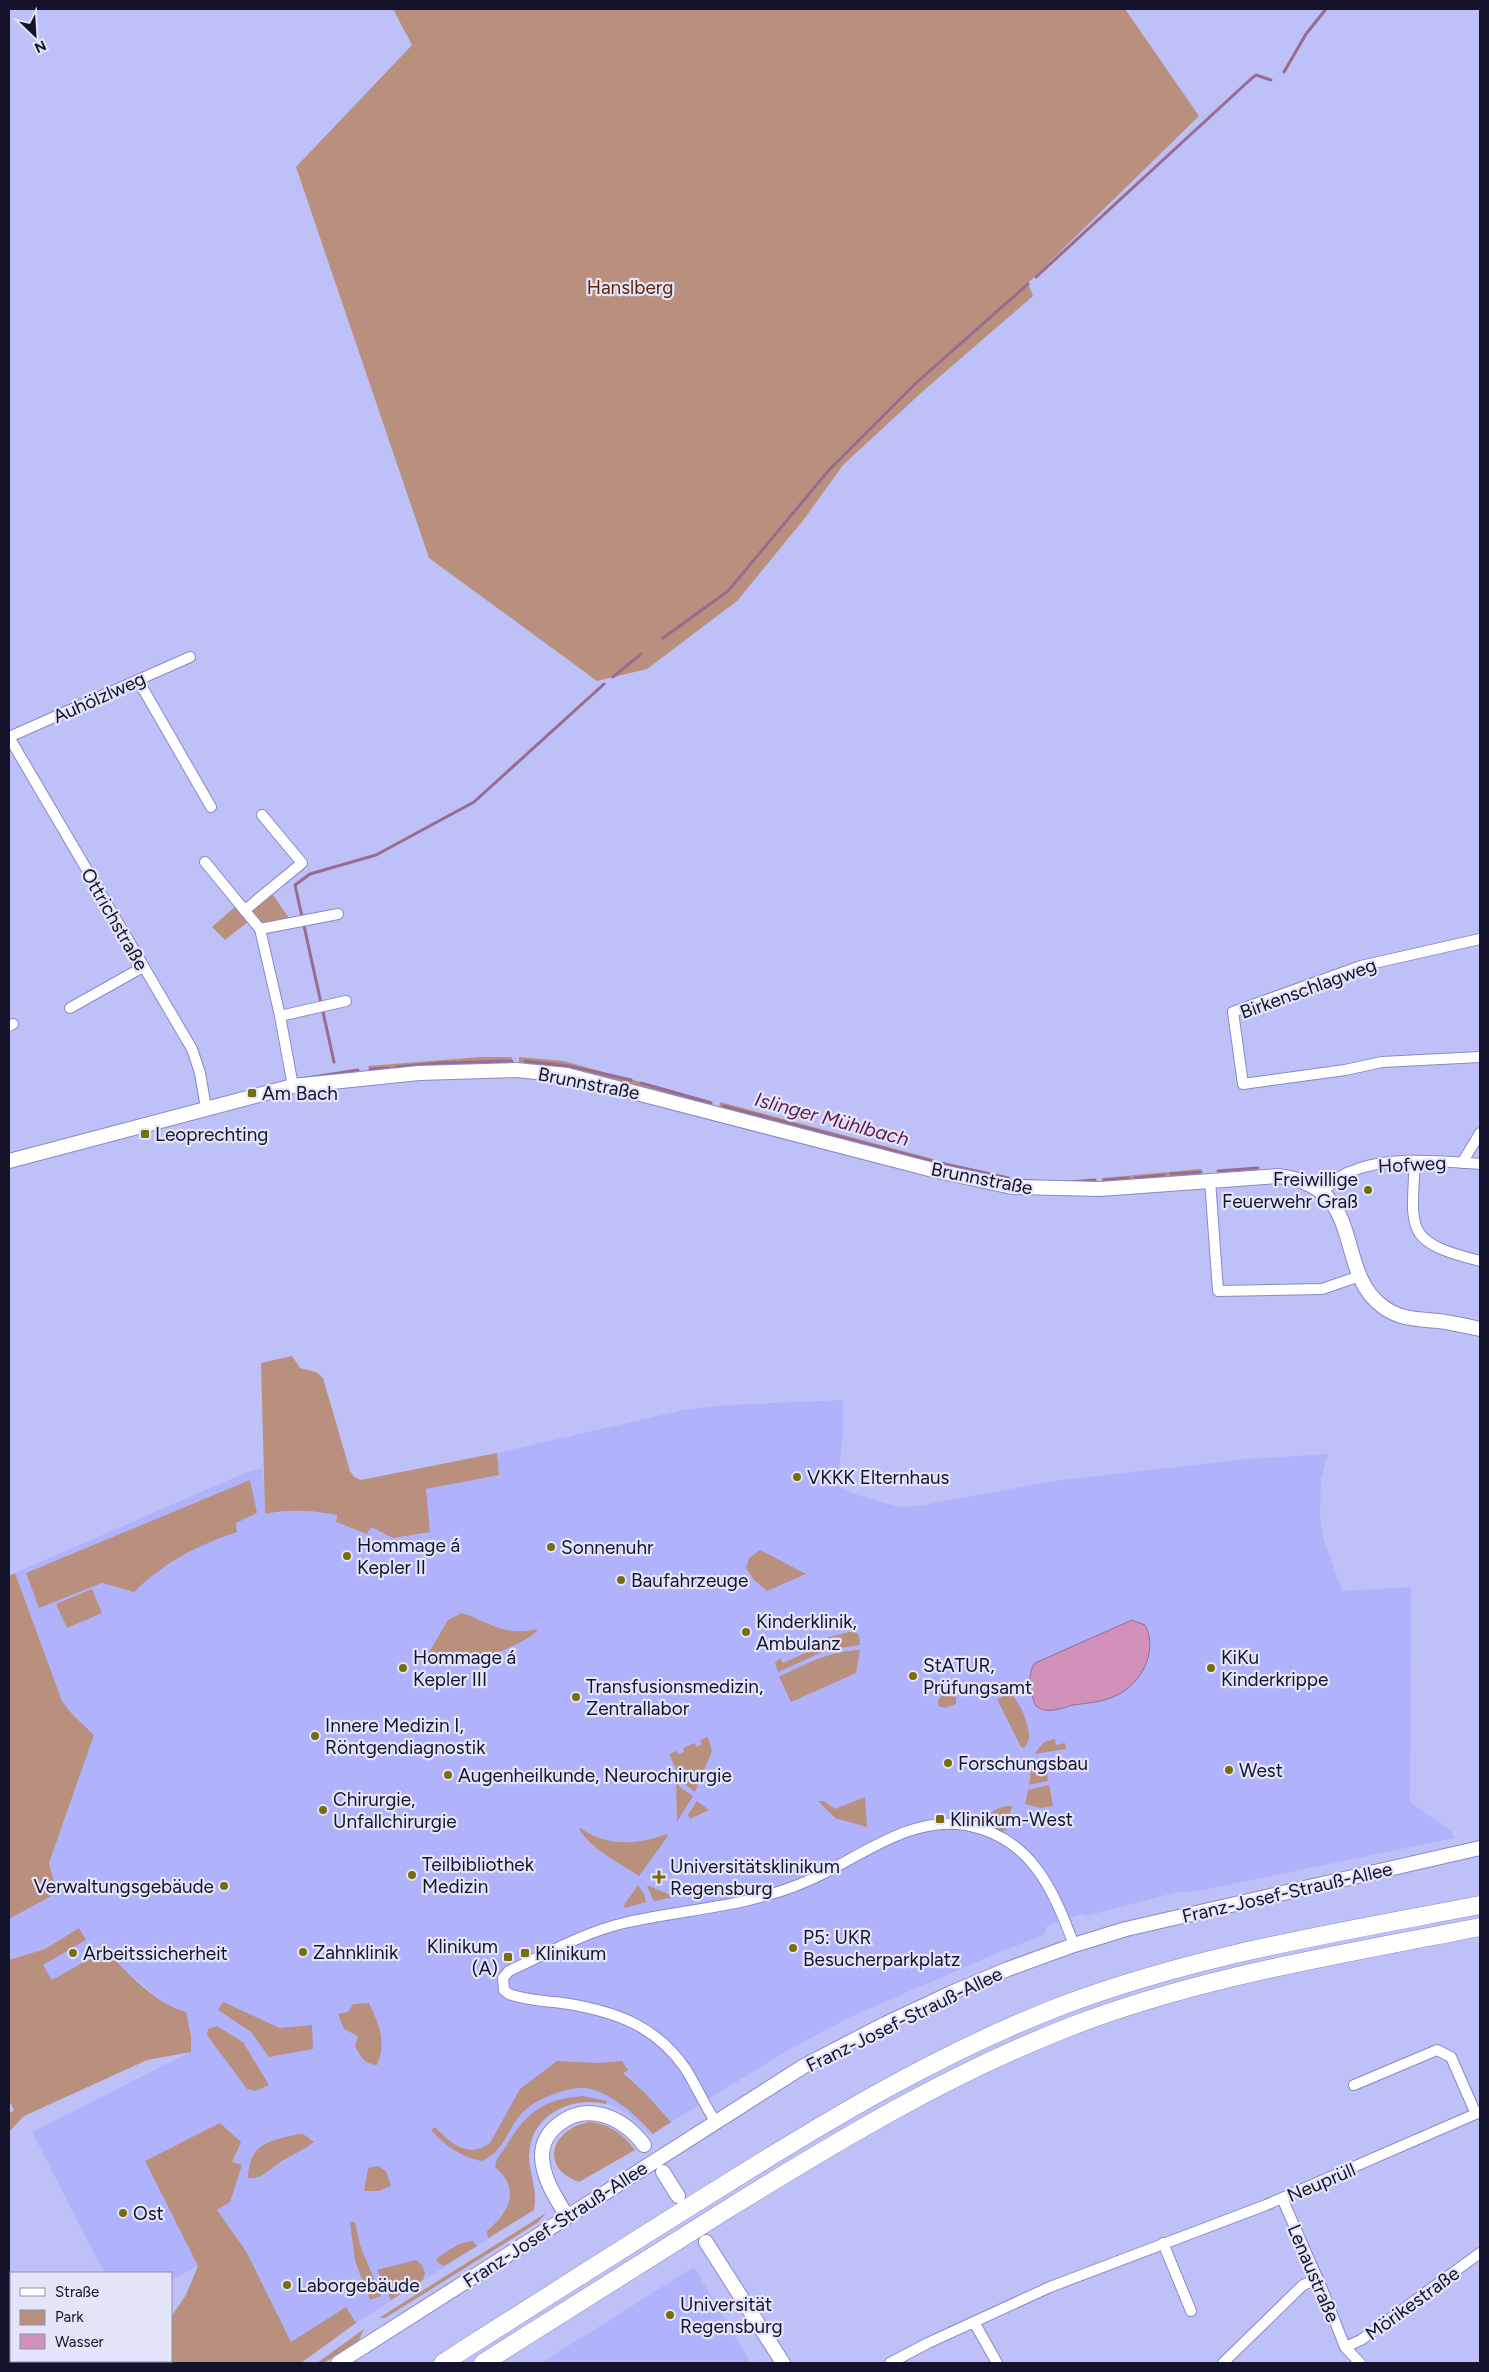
<svg xmlns="http://www.w3.org/2000/svg" width="1489" height="2372" font-family="Figtree,sans-serif">
  <style>
    .built { fill: #b0b3fc }
    .green { fill: #b98f7e }
    .water { fill: #d291b8; stroke: #996b8e }
    .lines { fill: none; stroke-linecap: round; stroke-linejoin: round }
    .stream { stroke: #996b8e; stroke-width: 3 }
    .street-casing { stroke: #8889c9; stroke-width: 12 }
    .secondary-casing { stroke: #8889c9; stroke-width: 16 }
    .highway-casing { stroke: #8889c9; stroke-width: 19 }
    .street { stroke: #fff; stroke-width: 10 }
    .secondary { stroke: #fff; stroke-width: 14 }
    .highway { stroke: #fff; stroke-width: 18 }
    .poi-dot { fill: #786d09; stroke: #e3e5fa; stroke-width: 2 }
    .labels { text-anchor: middle; stroke-width: 4.5; stroke-linejoin: round; paint-order: stroke }
    .park-label { font-size: 19px; fill: #632405; stroke: #e3e5fa }
    .street-label { font-size: 19px; fill: #13132b; stroke: #e3e5fa }
    .poi-label { font-size: 19px; fill: #13132b; stroke: #e3e5fa; text-anchor: start }
    .water-label { font-size: 20px; font-style: italic; fill: #63174c; stroke: #e3e5fa }
  </style>
  <rect width="100%" height="100%" fill="#bec1f7"/>
  <path class="built" d="M 843,1400 L 843,1431 L 838,1486 L 851,1493 L 898,1507 L 918,1506 L 1054,1481 L 1246,1459 L 1328,1454 L 1321,1479 L 1320,1519 L 1324,1540 L 1342,1591 L 1411,1587 L 1410,1802 L 1451,1831 L 1454,1838 L 1199,1891 L 1174,1893 L 1086,1916 L 1082,1914 L 1047,1926 L 1044,1935 L 997,1953 L 848,2018 L 790,2049 L 650,2135 L 628,2114 L 611,2105 L 596,2101 L 570,2104 L 549,2115 L 540,2124 L 534,2134 L 529,2156 L 535,2190 L 534,2210 L 356,2323 L 346,2308 L 291,2342 L 246,2251 L 217,2210 L 242,2165 L 232,2162 L 145,2161 L 198,2266 L 171,2280 L 171,2273 L 104,2273 L 32,2132 L 190,2052 L 191,2036 L 186,2012 L 172,2009 L 121,1967 L 108,1952 L 82,1963 L 52,1981 L 43,1965 L 85,1940 L 79,1928 L 45,1949 L 9,1960 L 9,1919 L 57,1893 L 49,1863 L 94,1735 L 73,1715 L 62,1701 L 15,1573 L 247,1472 L 263,1468 L 265,1514 L 300,1510 L 319,1511 L 337,1515 L 336,1522 L 367,1534 L 370,1527 L 426,1489 L 499,1475 L 497,1453 L 688,1409 L 729,1405 Z
    M 694,2267 L 751,2363 L 541,2363 Z"/>
  <path class="green" d="M 393,9 L 1125,9 L 1199,116 L 1028,283 L 1033,296 L 922,392 L 843,465 L 805,518 L 737,601 L 647,669 L 597,681 L 429,558 L 296,167 L 412,45 Z
    M 270,891 L 292,922 L 260,928 L 247,910 Z
    M 237,905 L 249,921 L 225,940 L 212,927 Z
    M 480,1057 L 512,1057 L 511,1066 L 370,1072 L 368,1066 Z
    M 519,1057 L 563,1061 L 711,1101 L 709,1107 L 519,1066 Z
    M 720,1102 L 933,1159 L 931,1167 L 719,1109 Z
    M 939,1161 L 1010,1177 L 1008,1184 L 937,1168 Z
    M 1201,1169 L 1202,1177 L 1102,1183 L 1102,1178 Z
    M 292,1356 L 300,1368 L 316,1372 L 323,1378 L 350,1471 L 354,1477 L 361,1480 L 497,1453 L 499,1475 L 426,1489 L 430,1532 L 393,1538 L 371,1527 L 367,1534 L 336,1522 L 337,1515 C 312,1510 290,1509 265,1514 L 261,1363 Z
    M 250,1480 L 257,1513 L 236,1523 L 237,1532 C 196,1546 166,1561 134,1592 L 102,1583 L 39,1608 L 26,1573 Z
    M 760,1550 L 806,1574 L 767,1591 L 754,1580 L 746,1568 L 749,1558 Z
    M 15,1573 L 62,1701 L 73,1715 L 94,1735 L 49,1863 L 57,1893 L 9,1919 L 9,1576 Z
    M 92,1589 L 102,1613 L 67,1628 L 56,1604 Z
    M 462,1613 C 491,1623 504,1637 538,1629 C 528,1644 477,1661 459,1663 C 447,1664 435,1662 424,1661 L 448,1620 Z
    M 853,1631 L 859,1635 L 860,1645 L 827,1650 L 778,1672 L 775,1663 L 780,1658 L 783,1663 L 816,1648 L 814,1641 Z
    M 860,1650 L 856,1673 L 791,1702 L 779,1677 C 805,1664 830,1651 860,1650 Z
    M 946,1694 L 956,1697 L 956,1704 L 945,1708 L 939,1706 L 938,1701 L 942,1695 Z
    M 1009,1694 C 1019,1697 1030,1727 1029,1737 C 1029,1741 1026,1745 1024,1748 L 1021,1747 L 997,1699 Z
    M 708,1737 L 712,1751 L 695,1792 L 682,1782 L 669,1754 L 677,1751 L 679,1754 L 684,1752 L 683,1748 L 695,1743 L 696,1747 L 702,1744 L 700,1740 Z
    M 1055,1739 L 1056,1745 L 1065,1743 L 1066,1749 L 1034,1754 L 1044,1742 Z
    M 1051,1760 L 1053,1769 L 1047,1771 L 1048,1781 L 1029,1785 L 1032,1763 Z
    M 676,1780 L 680,1787 L 693,1796 L 677,1822 Z
    M 1049,1785 L 1053,1806 L 1041,1808 L 1025,1804 L 1028,1790 Z
    M 865,1797 L 867,1827 L 835,1818 L 818,1801 L 824,1801 L 835,1809 Z
    M 697,1801 L 709,1810 L 690,1819 L 688,1815 Z
    M 1007,1806 L 1012,1806 L 1006,1830 L 1004,1831 L 982,1827 C 986,1815 994,1808 1007,1806 Z
    M 580,1828 C 608,1847 636,1845 667,1834 L 668,1836 L 639,1876 C 617,1861 594,1852 579,1829 Z
    M 638,1885 L 644,1894 L 646,1902 L 625,1908 L 624,1905 Z
    M 647,1886 L 649,1886 L 675,1897 L 654,1901 Z
    M 79,1928 L 86,1940 L 43,1965 L 52,1980 L 82,1963 L 108,1952 C 126,1973 160,2006 186,2012 L 191,2036 L 191,2052 L 147,2060 L 24,2116 L 9,2132 L 9,2114 L 14,2110 L 9,2100 L 9,1960 L 45,1949 Z
    M 223,2002 L 280,2028 L 312,2025 L 313,2049 L 269,2057 L 251,2032 L 218,2010 Z
    M 369,2003 C 379,2025 387,2041 377,2065 C 364,2064 361,2057 355,2046 L 358,2036 L 344,2029 L 338,2014 L 348,2012 L 353,2004 Z
    M 217,2026 L 243,2042 L 269,2085 L 255,2091 L 247,2089 L 207,2035 L 208,2029 Z
    M 557,2061 L 598,2063 L 622,2061 L 628,2070 L 623,2073 L 646,2094 L 671,2122 L 653,2134 C 637,2116 611,2092 586,2088 C 574,2087 560,2092 549,2096 C 537,2101 526,2107 518,2118 C 506,2134 501,2154 481,2161 C 460,2156 445,2146 431,2130 L 435,2127 C 450,2143 468,2159 490,2143 L 520,2089 Z
    M 583,2096 L 607,2101 L 606,2104 C 571,2095 529,2116 529,2156 C 529,2175 538,2191 534,2210 L 488,2238 L 487,2231 C 510,2212 521,2189 495,2167 C 496,2157 503,2152 508,2143 C 528,2111 544,2099 583,2096 Z
    M 592,2122 C 611,2125 624,2135 635,2150 L 579,2182 C 572,2179 564,2175 559,2169 C 543,2146 569,2123 592,2122 Z
    M 220,2123 L 241,2142 L 232,2162 L 242,2165 L 230,2202 L 217,2210 L 246,2251 L 291,2342 L 346,2307 L 356,2323 L 301,2363 L 141,2363 L 143,2361 L 171,2361 L 171,2317 L 186,2295 L 198,2266 L 145,2161 Z
    M 299,2134 L 303,2134 L 314,2142 C 302,2151 292,2155 280,2162 C 269,2170 262,2179 248,2178 C 249,2142 270,2141 299,2134 Z
    M 378,2166 L 386,2171 L 391,2186 L 379,2191 L 364,2191 L 368,2168 Z
    M 546,2213 L 537,2223 L 385,2318 L 379,2318 Z
    M 350,2222 L 355,2222 L 360,2245 L 381,2296 L 370,2300 L 355,2261 Z
    M 473,2241 L 477,2246 L 444,2266 L 438,2263 L 436,2259 C 448,2251 458,2242 473,2241 Z
    M 416,2260 L 422,2265 L 425,2273 L 423,2280 L 391,2300 L 377,2270 Z
    M 364,2329 L 359,2340 L 324,2363 L 317,2363 Z"/>
  <path class="water" d="M 1132,1620 L 1145,1625 C 1159,1651 1141,1685 1115,1696 C 1103,1702 1087,1703 1073,1705 C 1062,1708 1047,1715 1036,1706 C 1030,1693 1026,1675 1035,1663 Z"/>
  <g class="lines">
    <path class="stream" d="M 1284,72 L 1306,34 L 1326,9
      M 1036,277 L 1252,78 L 1256,75 L 1271,80
      M 663,638 L 728,591 L 829,470 L 916,383 L 1028,284
      M 613,677 L 641,654
      M 525,1061 L 569,1066 L 631,1080
      M 334,1062 L 295,885 L 310,874 L 376,855 L 474,802 L 604,684
      M 396,1067 L 441,1063 L 512,1061
      M 370,1069 L 388,1068
      M 300,1079 L 358,1070
      M 641,1083 L 711,1103
      M 724,1106 L 932,1161
      M 939,1163 L 1008,1178
      M 1218,1171 L 1258,1168
      M 1171,1174 L 1201,1172
      M 1135,1178 L 1164,1175
      M 1018,1180 L 1035,1181
      M 1104,1180 L 1128,1178
      M 1071,1182 L 1095,1180"/>
    <defs>
      <path id="street" d="M 138,680 L 211,807
        M 9,737 L 192,1049 L 200,1073 L 206,1108
        M 9,737 L 190,657
        M 205,862 L 260,929 L 280,1016 L 293,1086
        M 245,910 L 302,863 L 262,815
        M 260,929 L 338,914
        M 1480,939 L 1361,966 L 1233,1012 L 1243,1084 L 1345,1070 L 1382,1062 L 1480,1057
        M 70,1008 L 143,967
        M 280,1016 L 346,1001
        M 9,1026 L 13,1024
        M 1415,1161 C 1411,1232 1405,1242 1480,1261
        M 1462,1163 L 1480,1133
        M 1210,1180 L 1218,1291 L 1322,1289 L 1360,1276
        M 1322,1192 C 1330,1185 1337,1178 1347,1173 C 1388,1155 1437,1161 1480,1164
        M 1354,2085 L 1437,2050 L 1451,2057 L 1476,2114
        M 715,2121 C 704,2104 696,2085 685,2068 C 656,2026 616,2012 569,2004 C 549,2001 528,2001 509,1994 L 504,1990 L 503,1978 L 509,1971 C 546,1954 585,1932 624,1923 C 685,1909 747,1907 805,1882 C 856,1861 907,1815 966,1825 C 1031,1837 1053,1889 1074,1945
        M 1282,2198 L 1322,2289 L 1345,2347 L 1360,2363
        M 1163,2243 L 1191,2311
        M 974,2322 L 997,2363
        M 1345,2347 L 1361,2340 L 1480,2253
        M 890,2363 L 928,2343 L 1050,2287 L 1266,2205 L 1480,2112
        M 1223,2363 L 1303,2285 L 1318,2279"/>
      <path id="secondary" d="M 9,1161 L 293,1086 L 419,1073 L 516,1070 L 567,1075 L 933,1170 L 1012,1187 L 1100,1189 L 1278,1176 C 1368,1186 1333,1269 1382,1306 C 1400,1320 1418,1319 1439,1321 C 1453,1323 1467,1326 1480,1329
        M 663,2172 L 678,2196
        M 567,2216 C 556,2198 543,2179 542,2157 C 542,2143 548,2132 559,2124 C 588,2101 624,2118 644,2145
        M 706,2242 L 783,2363
        M 338,2363 L 804,2066 L 885,2024 L 951,1993 L 1008,1969 L 1074,1945 L 1126,1929 L 1480,1848"/>
      <path id="highway" d="M 443,2363 C 537,2303 631,2243 726,2184 C 833,2117 942,2052 1061,2006 C 1195,1955 1340,1932 1480,1905
        M 483,2363 C 564,2312 645,2261 726,2210 C 839,2140 948,2074 1072,2026 C 1202,1976 1344,1954 1480,1927"/>
    </defs>
    <use href="#street" class="street-casing"/>
    <use href="#secondary" class="secondary-casing"/>
    <use href="#highway" class="highway-casing"/>
    <use href="#street" class="street"/>
    <use href="#secondary" class="secondary"/>
    <use href="#highway" class="highway"/>
  </g>
  <g class="poi-dot">
    <rect x="247" y="1088" width="10" height="10" rx="2.5"/>
    <rect x="140" y="1129" width="10" height="10" rx="2.5"/>
    <circle cx="1368" cy="1190" r="5"/>
    <circle cx="797" cy="1477" r="5"/>
    <circle cx="551" cy="1547" r="5"/>
    <circle cx="347" cy="1556" r="5"/>
    <circle cx="621" cy="1580" r="5"/>
    <circle cx="746" cy="1632" r="5"/>
    <circle cx="403" cy="1668" r="5"/>
    <circle cx="1211" cy="1668" r="5"/>
    <circle cx="913" cy="1676" r="5"/>
    <circle cx="576" cy="1697" r="5"/>
    <circle cx="315" cy="1736" r="5"/>
    <circle cx="948" cy="1763" r="5"/>
    <circle cx="1229" cy="1770" r="5"/>
    <circle cx="448" cy="1775" r="5"/>
    <circle cx="323" cy="1810" r="5"/>
    <rect x="935" y="1814" width="10" height="10" rx="2.5"/>
    <circle cx="412" cy="1875" r="5"/>
    <path d="M656.5 1869.5h5v5h5v5h-5v5h-5v-5h-5v-5h5z"/>
    <circle cx="224" cy="1886" r="5"/>
    <circle cx="793" cy="1948" r="5"/>
    <circle cx="303" cy="1952" r="5"/>
    <circle cx="73" cy="1953" r="5"/>
    <rect x="520" y="1948" width="10" height="10" rx="2.5"/>
    <rect x="503" y="1952" width="10" height="10" rx="2.5"/>
    <circle cx="123" cy="2213" r="5"/>
    <circle cx="287" cy="2285" r="5"/>
    <circle cx="670" cy="2315" r="5"/>
  </g>
  <g class="labels">
    <g class="park-label">
      <text x="630" y="294">Hanslberg</text>
    </g>
    <g class="street-label">
      <text transform="translate(99 697) rotate(-24)" y="7">Auhölzlweg</text>
      <text transform="translate(115 919) rotate(60)" y="7">Ottrichstraße</text>
      <text transform="translate(1308 988) rotate(-20)" y="7">Birkenschlagweg</text>
      <text transform="translate(589 1083) rotate(11)" y="7">Brunnstraße</text>
      <text transform="translate(1412 1164) rotate(-3)" y="7">Hofweg</text>
      <text transform="translate(982 1178) rotate(11)" y="7">Brunnstraße</text>
      <text transform="translate(1287 1892) rotate(-13)" y="7">Franz-Josef-Strauß-Allee</text>
      <text transform="translate(904 2019) rotate(-26)" y="7">Franz-Josef-Strauß-Allee</text>
      <text transform="translate(1321 2182) rotate(-23)" y="7">Neuprüll</text>
      <text transform="translate(555 2224) rotate(-33)" y="7">Franz-Josef-Strauß-Allee</text>
      <text transform="translate(1314 2273) rotate(67)" y="7">Lenaustraße</text>
      <text transform="translate(1412 2303) rotate(-36)" y="7">Mörikestraße</text>
    </g>
    <g class="poi-label">
      <text x="262" y="1100">Am Bach</text>
      <text x="155" y="1141">Leoprechting</text>
      <text x="1358" y="1186" text-anchor="end">Freiwillige<tspan x="1358" dy="22">Feuerwehr Graß</tspan></text>
      <text x="807" y="1484">VKKK Elternhaus</text>
      <text x="357" y="1552">Hommage á<tspan x="357" dy="22">Kepler II</tspan></text>
      <text x="561" y="1554">Sonnenuhr</text>
      <text x="631" y="1587">Baufahrzeuge</text>
      <text x="756" y="1628">Kinderklinik,<tspan x="756" dy="22">Ambulanz</tspan></text>
      <text x="413" y="1664">Hommage á<tspan x="413" dy="22">Kepler III</tspan></text>
      <text x="1221" y="1664">KiKu<tspan x="1221" dy="22">Kinderkrippe</tspan></text>
      <text x="923" y="1672">StATUR,<tspan x="923" dy="22">Prüfungsamt</tspan></text>
      <text x="586" y="1693">Transfusionsmedizin,<tspan x="586" dy="22">Zentrallabor</tspan></text>
      <text x="325" y="1732">Innere Medizin I,<tspan x="325" dy="22">Röntgendiagnostik</tspan></text>
      <text x="958" y="1770">Forschungsbau</text>
      <text x="1239" y="1777">West</text>
      <text x="458" y="1782">Augenheilkunde, Neurochirurgie</text>
      <text x="333" y="1806">Chirurgie,<tspan x="333" dy="22">Unfallchirurgie</tspan></text>
      <text x="950" y="1826">Klinikum-West</text>
      <text x="422" y="1871">Teilbibliothek<tspan x="422" dy="22">Medizin</tspan></text>
      <text x="670" y="1873">Universitätsklinikum<tspan x="670" dy="22">Regensburg</tspan></text>
      <text x="214" y="1893" text-anchor="end">Verwaltungsgebäude</text>
      <text x="803" y="1944">P5: UKR<tspan x="803" dy="22">Besucherparkplatz</tspan></text>
      <text x="498" y="1953" text-anchor="end">Klinikum<tspan x="498" dy="22">(A)</tspan></text>
      <text x="313" y="1959">Zahnklinik</text>
      <text x="83" y="1960">Arbeitssicherheit</text>
      <text x="535" y="1960">Klinikum</text>
      <text x="133" y="2220">Ost</text>
      <text x="297" y="2292">Laborgebäude</text>
      <text x="680" y="2311">Universität<tspan x="680" dy="22">Regensburg</tspan></text>
    </g>
    <g class="water-label">
      <text transform="translate(832 1119) rotate(15)" y="7">Islinger Mühlbach</text>
    </g>
  </g>
  <rect width="1489" height="2372" fill="none" stroke="#13132b" stroke-width="20"/>
  <rect x="10" y="2272" width="162" height="90" fill="#e3e5fa" stroke="#9091a7"/>
  <rect x="20" y="2288" width="25" height="8" fill="#ffffff" stroke="#9091a7"/>
  <text x="55" y="2297" font-size="15" fill="#13132b">Straße</text>
  <rect x="20" y="2310" width="25" height="15" fill="#b98f7e" stroke="#9091a7"/>
  <text x="55" y="2322" font-size="15" fill="#13132b">Park</text>
  <rect x="20" y="2334" width="25" height="15" fill="#d291b8" stroke="#9091a7"/>
  <text x="55" y="2347" font-size="15" fill="#13132b">Wasser</text>
  <g transform="translate(35 35) rotate(155)" stroke="#e3e5fa" stroke-width="4" paint-order="stroke">
  <path d="M0-4L9 19L0 12L-9 19Z" fill="#13132b"/>
  <text y="-8" font-size="14" font-weight="bold" text-anchor="middle" fill="#13132b">N</text>
  </g>
</svg>
